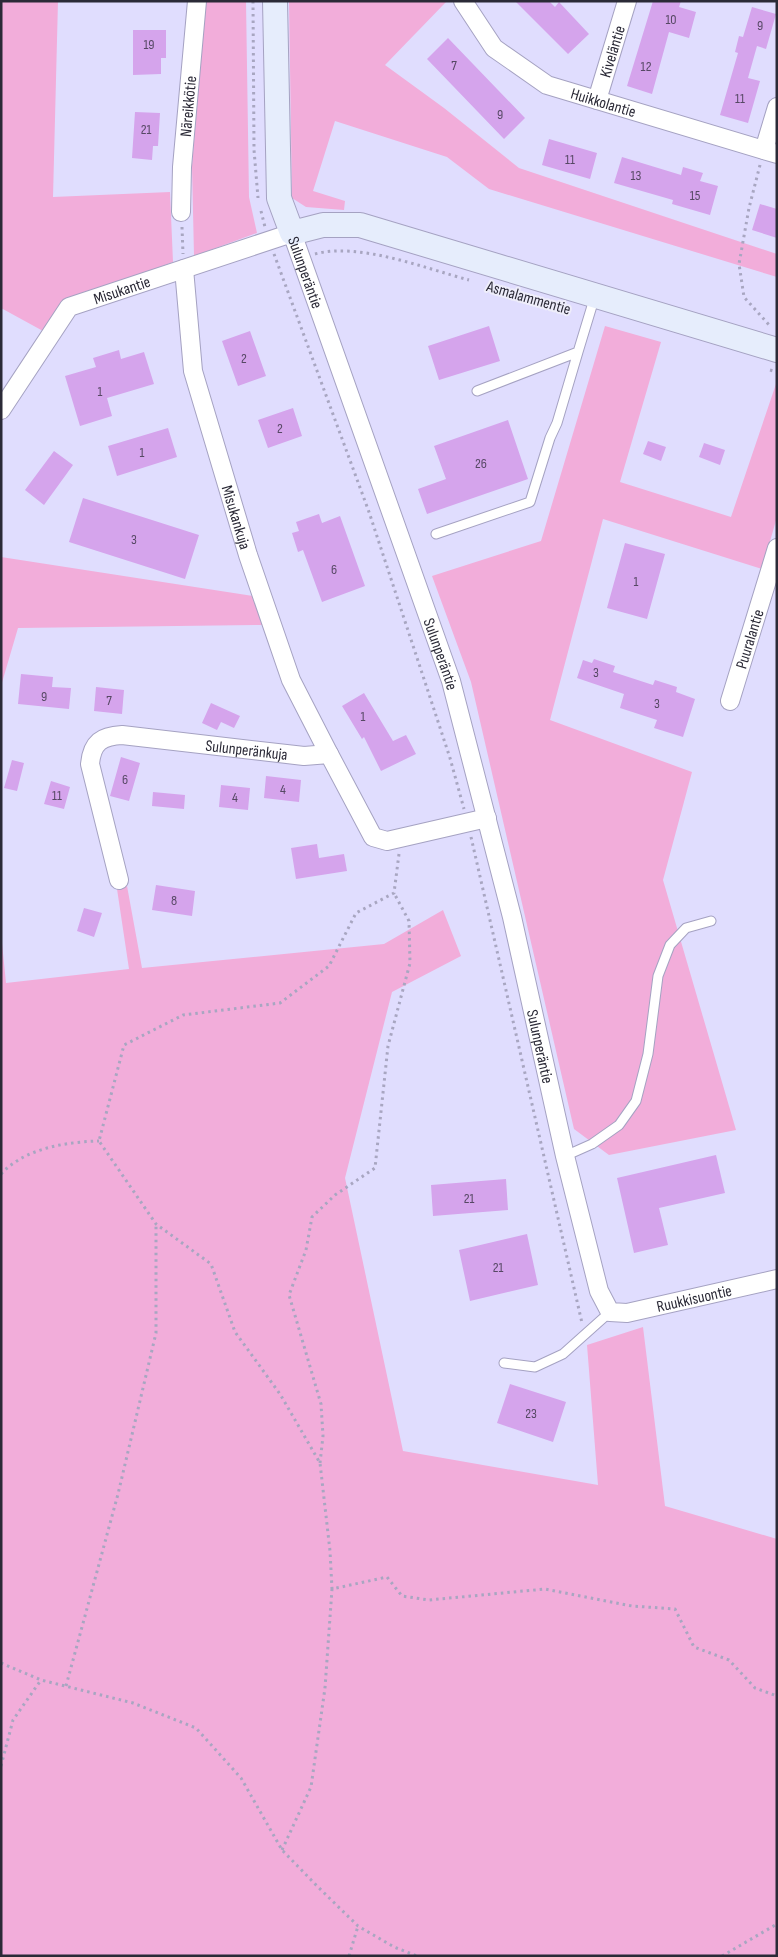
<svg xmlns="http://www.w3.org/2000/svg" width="778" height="1957" font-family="'Sofia Sans Condensed',sans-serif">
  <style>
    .green { fill: #f2adda }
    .building { fill: #d5a4ec }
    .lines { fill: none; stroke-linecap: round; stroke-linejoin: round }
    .lane-casing { stroke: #a5a2c2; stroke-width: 11 }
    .street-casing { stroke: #a5a2c2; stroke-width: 20 }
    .secondary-casing { stroke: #a5a2c2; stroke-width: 26 }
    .path { stroke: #a8a6c1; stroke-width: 3; stroke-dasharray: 2.5 4; stroke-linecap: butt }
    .lane { stroke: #fff; stroke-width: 9 }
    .street { stroke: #fff; stroke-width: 18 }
    .secondary { stroke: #e6edfc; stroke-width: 24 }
    .labels { text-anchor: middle; stroke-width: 4; stroke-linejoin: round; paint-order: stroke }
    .number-label { font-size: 14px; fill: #564864 }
    .street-label { font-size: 16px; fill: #2b2a37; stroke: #eeedfa }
  </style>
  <rect width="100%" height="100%" fill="#e0ddfe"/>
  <path class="green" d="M 1,1 L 58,1 L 53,197 L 170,192 L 173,262 L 61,304 L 43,331 L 1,308 Z
    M 206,1 L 246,1 L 249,197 L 257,233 L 194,256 L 192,166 Z
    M 289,1 L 447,1 L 385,65 L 444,108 L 519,168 L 777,254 L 777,277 L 489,189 L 447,157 L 335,121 L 313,191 L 345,201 L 344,210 L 306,207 L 292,198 Z
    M 605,326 L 661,342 L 620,482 L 731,517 L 777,381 L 777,517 L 762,569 L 603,519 L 550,720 L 692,772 L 663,880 L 736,1130 L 609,1155 L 574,1129 L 471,682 L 432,576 L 541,541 Z
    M 1,557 L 253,596 L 264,625 L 18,628 L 1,686 Z
    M 127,886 L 142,968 L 384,944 L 443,910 L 461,956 L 392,992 L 345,1178 L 403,1451 L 598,1485 L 587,1345 L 643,1327 L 665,1506 L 777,1539 L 777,1956 L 1,1956 L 1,933 L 6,983 L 129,969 L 117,889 Z"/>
  <path class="building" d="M 515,1 L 549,1 L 555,7 L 559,2 L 589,34 L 568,54 Z
    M 653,1 L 681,1 L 679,7 L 696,12 L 689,38 L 669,32 L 652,94 L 627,86 Z
    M 752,7 L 776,14 L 766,49 L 757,46 L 748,78 L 760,81 L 748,123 L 720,115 L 738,53 L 735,52 L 739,36 L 743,37 Z
    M 133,30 L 166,30 L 166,58 L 161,58 L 161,74 L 133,75 Z
    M 448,38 L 525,118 L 504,139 L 427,59 Z
    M 135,112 L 160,113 L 158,146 L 153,146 L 152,160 L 132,158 Z
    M 549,139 L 597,153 L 590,179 L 542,165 Z
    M 622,157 L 681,175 L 683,167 L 703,173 L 700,181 L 718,186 L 710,215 L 672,204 L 673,200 L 614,183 Z
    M 760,204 L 777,209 L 777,238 L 752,230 Z
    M 489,326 L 500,361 L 439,380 L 428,346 Z
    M 250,331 L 266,376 L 238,386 L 222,341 Z
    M 119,350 L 121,359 L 144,352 L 154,384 L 107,398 L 112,416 L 80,426 L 65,376 L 96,367 L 93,358 Z
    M 293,408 L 302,436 L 268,448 L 258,420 Z
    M 508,420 L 528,479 L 427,514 L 418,489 L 446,479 L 434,446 Z
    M 168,428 L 177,457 L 117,476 L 108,446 Z
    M 648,441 L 666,447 L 661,461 L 643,454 Z
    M 704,443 L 725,450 L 720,465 L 699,457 Z
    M 54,451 L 73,465 L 44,505 L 25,490 Z
    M 83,498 L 199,535 L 185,579 L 69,542 Z
    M 319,514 L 322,523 L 340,516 L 365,586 L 322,602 L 303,550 L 298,552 L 292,533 L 299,531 L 296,522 Z
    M 625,543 L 665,554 L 647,619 L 607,608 Z
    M 594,659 L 615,666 L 613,672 L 653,685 L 655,680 L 677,687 L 676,692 L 695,699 L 683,737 L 654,728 L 657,720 L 620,708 L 624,694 L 577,678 L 583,660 L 592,663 Z
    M 21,674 L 53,677 L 52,687 L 71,688 L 69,709 L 18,704 Z
    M 96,687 L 124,690 L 122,714 L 94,711 Z
    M 364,693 L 393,741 L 406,735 L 416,754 L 381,771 L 364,737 L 362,739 L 342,706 Z
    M 211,703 L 240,716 L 234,728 L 221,722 L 217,730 L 202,723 Z
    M 121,757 L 140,763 L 129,801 L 110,796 Z
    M 12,760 L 24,763 L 17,791 L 4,788 Z
    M 266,776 L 301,780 L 299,802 L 264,798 Z
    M 51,781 L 70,787 L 64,809 L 44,804 Z
    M 221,785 L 250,788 L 248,810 L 219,807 Z
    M 153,792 L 185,795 L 184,809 L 152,806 Z
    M 317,844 L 319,858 L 344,854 L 347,871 L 296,879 L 291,848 Z
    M 156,885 L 195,891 L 192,916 L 152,910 Z
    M 84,908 L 102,913 L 94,937 L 77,931 Z
    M 716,1155 L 725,1193 L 659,1208 L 668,1245 L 634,1253 L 617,1178 Z
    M 506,1179 L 508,1210 L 433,1216 L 431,1185 Z
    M 527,1234 L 538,1285 L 470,1301 L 459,1250 Z
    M 510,1384 L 566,1402 L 553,1442 L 497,1423 Z"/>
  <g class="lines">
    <defs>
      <path id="lane" d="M 477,391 L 578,352 L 595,296
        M 436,534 L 530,502 L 550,438 L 557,423 L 578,352
        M 565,1156 L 592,1144 L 619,1125 L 636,1101 L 648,1054 L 658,976 L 670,945 L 686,928 L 711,921
        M 504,1363 L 535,1367 L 563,1354 L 610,1312"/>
      <g id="street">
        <path id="s1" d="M 463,1 L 494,48 L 547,85 L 777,154"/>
        <path id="s2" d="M 597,100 L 627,1"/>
        <path d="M 764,150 L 777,107"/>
        <path id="s3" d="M 181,212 L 182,167 L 197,1"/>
        <path id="s4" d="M 184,269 L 193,371 L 248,555 L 291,680 L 329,754"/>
        <path id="s5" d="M 1,410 L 69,307 L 292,233 L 451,681 L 512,917 L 565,1156 L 599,1291 L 610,1312 L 627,1313 L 777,1279"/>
        <path id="s6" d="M 730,701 L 777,548"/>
        <path id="s7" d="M 119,880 L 90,764 C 92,742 102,736 122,735 L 304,756 L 329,754 L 373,837 L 387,841 L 487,818"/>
      </g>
      <path id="secondary" d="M 275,1 L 279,198 L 292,233 L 323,225 L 360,225 L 777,350"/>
    </defs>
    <use href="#lane" class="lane-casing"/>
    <use href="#street" class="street-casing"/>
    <use href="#secondary" class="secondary-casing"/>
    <path class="path" d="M 253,1 L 254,150 L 258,198
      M 760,165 L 749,208 L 739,264 L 744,297 L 770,326
      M 261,211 L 265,227
      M 182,227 L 183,254
      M 274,254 L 369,512 L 450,758 L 464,809
      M 315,254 C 359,242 424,268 469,280
      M 770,370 L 777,372
      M 471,837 L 582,1323
      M 399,854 L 394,893 L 356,913 L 329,966 L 280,1003 L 183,1015 L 124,1045 L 99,1141 L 156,1224 L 211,1264 L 235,1332 L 280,1394 L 320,1463 L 330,1551 L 332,1589 L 387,1577 L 402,1596 L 429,1600 L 545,1589 L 632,1606 L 675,1609 L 694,1647 L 729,1660 L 755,1688 L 777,1696
      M 1,1174 C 25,1148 66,1142 99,1141
      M 320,1463 L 323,1436 L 321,1404 L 289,1295 L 306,1250 L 312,1217 L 335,1195 L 375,1168 L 388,1046 L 410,963 L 409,921 L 394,893
      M 1,1663 L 41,1680 L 133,1703 L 196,1728 L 241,1778 L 282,1850 L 317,1886 L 358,1926 L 394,1947 L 417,1956
      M 66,1686 L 118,1494 L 156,1333 L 156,1225
      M 1,1766 L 13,1720 L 41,1680
      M 282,1850 L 311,1787 L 325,1688 L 332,1589
      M 349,1956 L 358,1926
      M 722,1956 L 777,1924"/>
    <use href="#lane" class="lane"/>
    <use href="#street" class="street"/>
    <use href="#secondary" class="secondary"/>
  </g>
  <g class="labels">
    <g class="number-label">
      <text x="671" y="24">10</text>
      <text x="760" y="30">9</text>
      <text x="149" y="49">19</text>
      <text x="454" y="70">7</text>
      <text x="646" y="71">12</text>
      <text x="740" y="103">11</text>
      <text x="500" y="119">9</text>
      <text x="146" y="134">21</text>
      <text x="570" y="164">11</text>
      <text x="636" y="180">13</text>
      <text x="695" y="200">15</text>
      <text x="244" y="363">2</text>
      <text x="100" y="396">1</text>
      <text x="280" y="433">2</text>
      <text x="142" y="457">1</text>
      <text x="481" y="468">26</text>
      <text x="134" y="544">3</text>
      <text x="334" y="574">6</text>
      <text x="636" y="586">1</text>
      <text x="596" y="677">3</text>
      <text x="44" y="701">9</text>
      <text x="109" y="705">7</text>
      <text x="657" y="708">3</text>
      <text x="363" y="721">1</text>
      <text x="125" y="784">6</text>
      <text x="283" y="794">4</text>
      <text x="57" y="800">11</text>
      <text x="235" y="802">4</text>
      <text x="174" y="905">8</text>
      <text x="469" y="1203">21</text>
      <text x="498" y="1272">21</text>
      <text x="531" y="1418">23</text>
    </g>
    <g class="street-label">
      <text dy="6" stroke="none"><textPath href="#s2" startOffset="51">Kiveläntie</textPath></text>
      <text dy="6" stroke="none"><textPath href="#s1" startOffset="180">Huikkolantie</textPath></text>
      <text dy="6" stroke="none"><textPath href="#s3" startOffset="106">Näreikkötie</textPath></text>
      <text dy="6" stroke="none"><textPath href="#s5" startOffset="400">Sulunperäntie</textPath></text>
      <text dy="6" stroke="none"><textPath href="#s5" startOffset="179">Misukantie</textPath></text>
      <text transform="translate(529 297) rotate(16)" y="6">Asmalammentie</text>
      <text dy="6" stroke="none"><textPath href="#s4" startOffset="255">Misukankuja</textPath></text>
      <text dy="6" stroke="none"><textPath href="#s6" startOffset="65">Puuralantie</textPath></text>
      <text dy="6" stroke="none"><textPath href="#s5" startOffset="805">Sulunperäntie</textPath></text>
      <text dy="6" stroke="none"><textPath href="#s7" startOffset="294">Sulunperänkuja</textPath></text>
      <text dy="6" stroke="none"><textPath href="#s5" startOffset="1210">Sulunperäntie</textPath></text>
      <text dy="6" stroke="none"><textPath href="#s5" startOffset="1571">Ruukkisuontie</textPath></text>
    </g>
  </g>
  <rect width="778" height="1957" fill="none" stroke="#2b2a37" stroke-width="5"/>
</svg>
